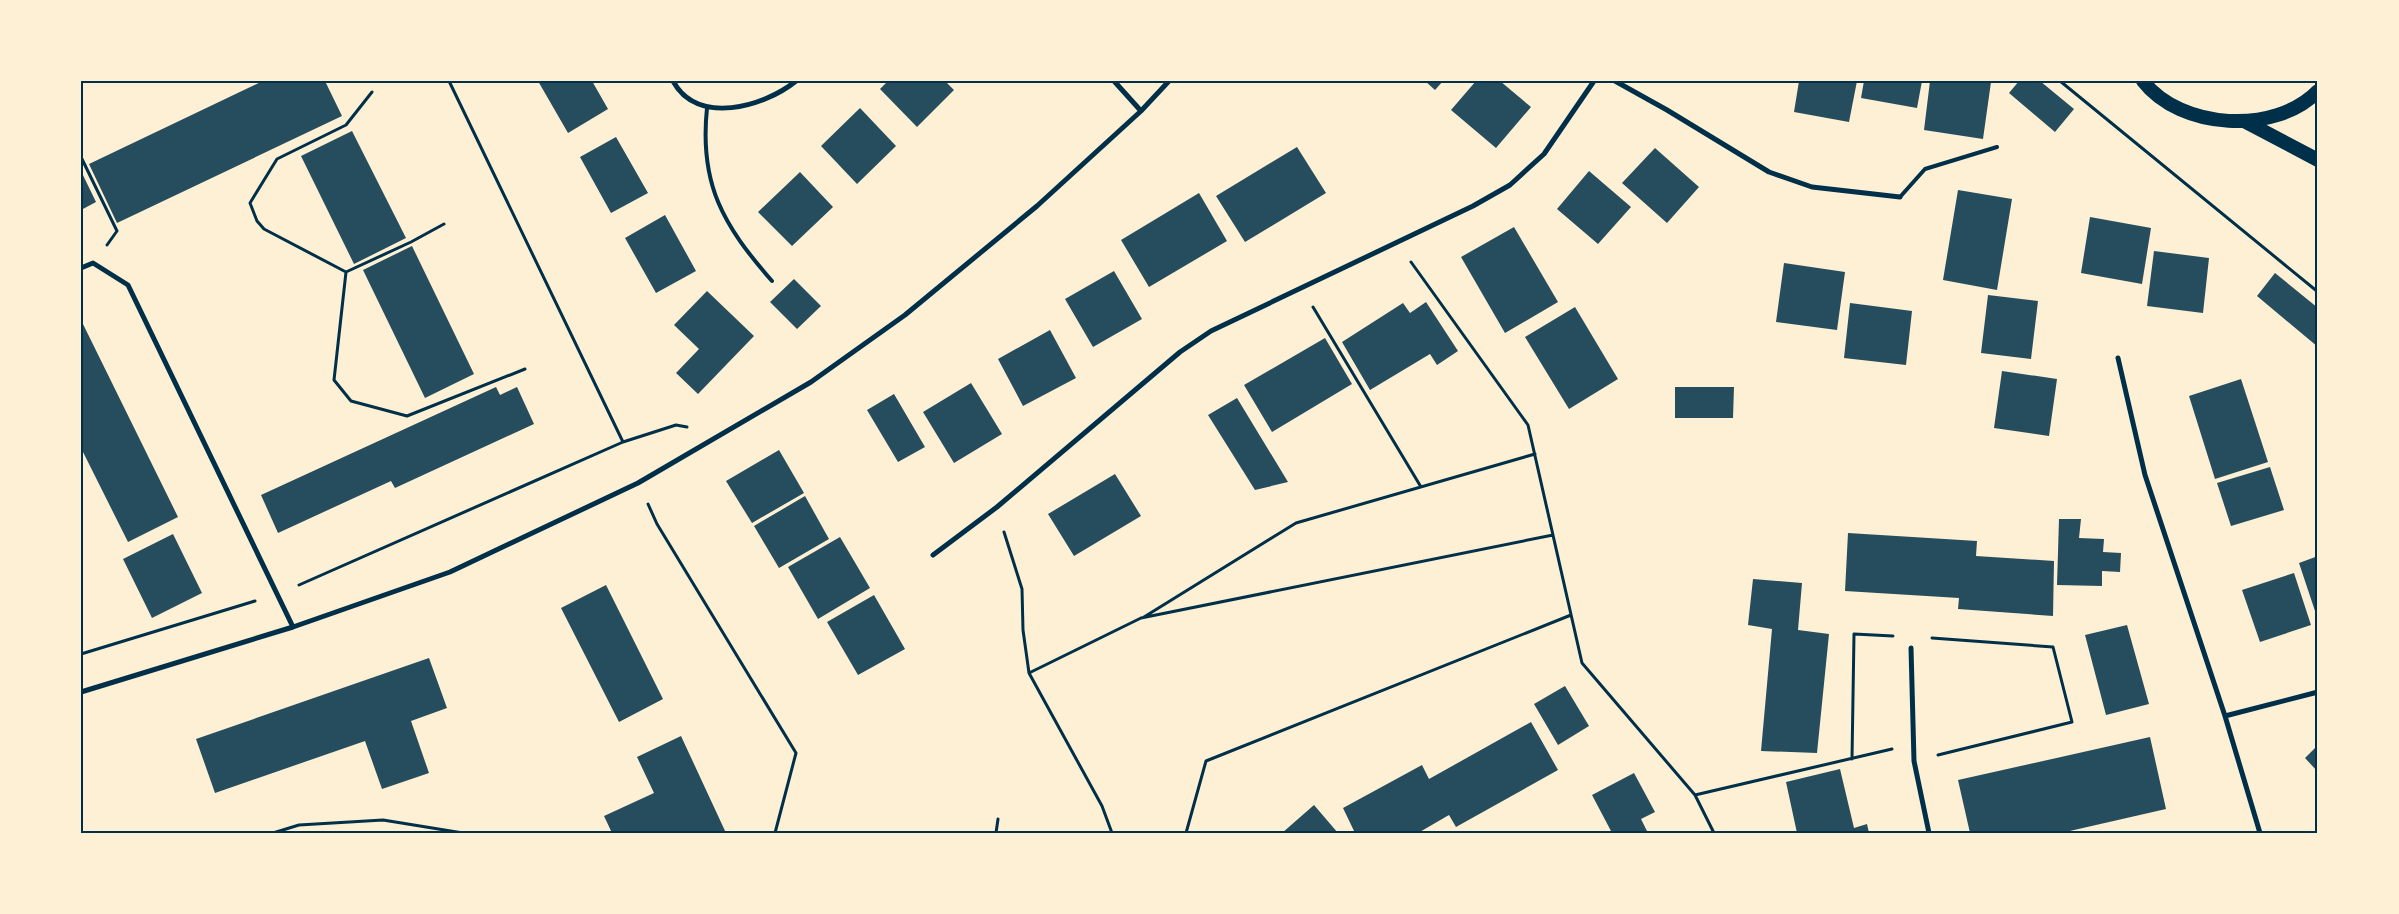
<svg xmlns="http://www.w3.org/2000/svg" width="2399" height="914" font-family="'DM Sans',sans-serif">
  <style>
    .building { fill: #264d5e }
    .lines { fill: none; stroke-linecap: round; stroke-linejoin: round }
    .path { stroke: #003049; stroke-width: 3 }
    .service { stroke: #003049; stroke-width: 4 }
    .minor { stroke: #003049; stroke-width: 5 }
    .trunk { stroke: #003049; stroke-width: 14 }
    .neatline { fill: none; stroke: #003049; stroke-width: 2 }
  </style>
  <rect width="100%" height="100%" fill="#fdf0d5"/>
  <path class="building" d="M 263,81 L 325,81 L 342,116 L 117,223 L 89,164 Z
    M 538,81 L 592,81 L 608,109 L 568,133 Z
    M 888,81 L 945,81 L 954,90 L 917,127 L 880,89 Z
    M 1425,81 L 1443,81 L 1435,90 Z
    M 1476,81 L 1500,81 L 1531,107 L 1496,148 L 1451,110 Z
    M 1799,81 L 1857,81 L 1849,122 L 1794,112 Z
    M 1864,81 L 1922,81 L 1917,108 L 1861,98 Z
    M 1930,81 L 1991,82 L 1983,139 L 1924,130 Z
    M 2019,81 L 2040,81 L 2074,109 L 2055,132 L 2009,93 Z
    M 860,108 L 896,146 L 857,184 L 821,146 Z
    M 352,131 L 406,238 L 354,264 L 301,156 Z
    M 616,137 L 648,193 L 611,213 L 580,157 Z
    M 1297,147 L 1326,193 L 1245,242 L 1216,196 Z
    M 1655,148 L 1699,187 L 1667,223 L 1622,183 Z
    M 81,171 L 96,202 L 81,210 Z
    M 1589,171 L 1631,207 L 1598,244 L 1557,209 Z
    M 800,172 L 833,207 L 792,246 L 758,212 Z
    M 1958,190 L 2012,199 L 1997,290 L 1943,280 Z
    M 1199,193 L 1227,241 L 1149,287 L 1121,240 Z
    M 665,215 L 696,271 L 656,293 L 625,238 Z
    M 2090,217 L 2151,228 L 2142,284 L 2081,273 Z
    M 1514,227 L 1558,302 L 1505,333 L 1461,257 Z
    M 412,246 L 474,374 L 425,398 L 363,270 Z
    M 2154,251 L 2209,258 L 2203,313 L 2147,306 Z
    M 1784,263 L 1845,272 L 1837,330 L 1776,322 Z
    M 1114,271 L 1142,319 L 1093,347 L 1065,299 Z
    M 2275,273 L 2318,308 L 2318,347 L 2257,296 Z
    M 794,279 L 821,306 L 797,329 L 770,302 Z
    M 707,291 L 754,336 L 698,394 L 676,373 L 699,349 L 674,325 Z
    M 1988,295 L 2038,301 L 2031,359 L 1981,353 Z
    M 1426,302 L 1458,351 L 1437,365 L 1430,354 L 1370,390 L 1342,342 L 1403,303 L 1410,313 Z
    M 1850,303 L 1912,311 L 1906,365 L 1844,358 Z
    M 1575,307 L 1618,379 L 1569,409 L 1525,337 Z
    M 81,320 L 178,517 L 128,542 L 81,448 Z
    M 1050,330 L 1076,378 L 1023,406 L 998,359 Z
    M 1325,338 L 1352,384 L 1272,432 L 1244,385 Z
    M 2002,371 L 2057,379 L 2049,436 L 1994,428 Z
    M 2241,379 L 2268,462 L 2215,479 L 2189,396 Z
    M 971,383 L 1002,434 L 954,463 L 923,412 Z
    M 496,387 L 500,395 L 517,387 L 534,424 L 395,488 L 391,481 L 278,533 L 261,495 Z
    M 1675,387 L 1734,387 L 1733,418 L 1675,418 Z
    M 894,394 L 925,447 L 898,462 L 867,410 Z
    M 1237,398 L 1288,482 L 1255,490 L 1208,415 Z
    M 779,450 L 804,493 L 752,523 L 726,481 Z
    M 2270,467 L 2284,510 L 2231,526 L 2217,483 Z
    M 1115,474 L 1141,516 L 1074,556 L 1048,514 Z
    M 805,496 L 829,539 L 779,568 L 754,526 Z
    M 2059,519 L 2081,519 L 2079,538 L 2104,539 L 2103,552 L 2121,553 L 2120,572 L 2102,571 L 2102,586 L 2057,585 Z
    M 1848,533 L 1977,541 L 1976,556 L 2054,561 L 2053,616 L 1958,609 L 1959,598 L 1845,591 Z
    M 173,534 L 202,593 L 152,618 L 123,559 Z
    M 840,537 L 870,588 L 818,619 L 788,567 Z
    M 2318,556 L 2318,617 L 2317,617 L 2299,563 Z
    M 2294,573 L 2311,625 L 2260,642 L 2242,590 Z
    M 1753,579 L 1802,583 L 1798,630 L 1829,634 L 1817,753 L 1761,751 L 1772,629 L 1748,625 Z
    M 606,585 L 663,699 L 619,722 L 561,608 Z
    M 874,595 L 905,649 L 858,675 L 827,622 Z
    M 2127,625 L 2149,704 L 2106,715 L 2085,635 Z
    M 429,658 L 447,708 L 411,721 L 429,773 L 382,789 L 365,741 L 215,793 L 196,739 Z
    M 1565,686 L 1589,726 L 1558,745 L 1534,704 Z
    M 1531,722 L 1558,770 L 1456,827 L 1449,815 L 1418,833 L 1355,833 L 1343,808 L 1422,765 L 1429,779 Z
    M 681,736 L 726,833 L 612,833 L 604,816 L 654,793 L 637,757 Z
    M 2150,737 L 2166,809 L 2061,833 L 1970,833 L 1958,780 Z
    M 2318,745 L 2318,772 L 2305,758 Z
    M 1840,769 L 1854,828 L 1867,824 L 1869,833 L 1797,833 L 1786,782 Z
    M 1634,773 L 1655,812 L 1641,819 L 1648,833 L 1608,833 L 1611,831 L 1592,795 Z
    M 1314,805 L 1338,833 L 1282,833 Z"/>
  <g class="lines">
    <path class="path" d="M 449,81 L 623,442
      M 2060,81 L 2318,292
      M 372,92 L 346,125 L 277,159 L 250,203 L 257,221 L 264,229 L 346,272 L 411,242 L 444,224
      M 81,157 L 117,231 L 107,245
      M 1411,262 L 1528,425 L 1582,663 L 1695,795 L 1714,833
      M 346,272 L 334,380 L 351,401 L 407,416 L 525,369
      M 1313,307 L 1421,487
      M 648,504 L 657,524 L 796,753 L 775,833
      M 1004,532 L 1022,589 L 1023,630 L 1029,673 L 1102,806 L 1112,833
      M 299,585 L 623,442 L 676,425 L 687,427
      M 1144,617 L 1296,523 L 1535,454
      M 1932,638 L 2053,647 L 2072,722 L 1938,755
      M 81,654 L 255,601
      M 1029,673 L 1141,618 L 1553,535
      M 1852,759 L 1854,634 L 1893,636
      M 1695,795 L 1892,749
      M 273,833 L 299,825 L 383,820 L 463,833
      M 996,833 L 998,819
      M 1186,833 L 1206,761 L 1571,615"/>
    <path class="service" d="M 707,108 C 699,184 723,225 772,281
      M 1900,197 L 1925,169 L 1997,147"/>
    <path class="minor" d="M 673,81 C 697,126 764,107 796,81
      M 1114,81 L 1141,111
      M 1615,81 L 1667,110 L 1769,172 L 1812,187 L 1900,197
      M 81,268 L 93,263 L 128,285 L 293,627
      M 2118,358 L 2145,475 L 2225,716 L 2260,833
      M 933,555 L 997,507 L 1180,352 L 1211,331 L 1473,206 L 1510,185 L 1544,154 L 1594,81
      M 1911,648 L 1914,761 L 1929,833
      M 81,692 L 293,627 L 450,572 L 638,483 L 811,382 L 905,315 L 1037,206 L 1141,111 L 1169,81
      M 2225,716 L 2318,692"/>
    <path class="trunk" d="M 2143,81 C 2181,130 2275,135 2318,91
      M 2246,122 L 2318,160"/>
  </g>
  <rect width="2399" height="914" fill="none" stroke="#fdf0d5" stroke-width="165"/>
  <rect x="82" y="82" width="2234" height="750" class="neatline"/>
</svg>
